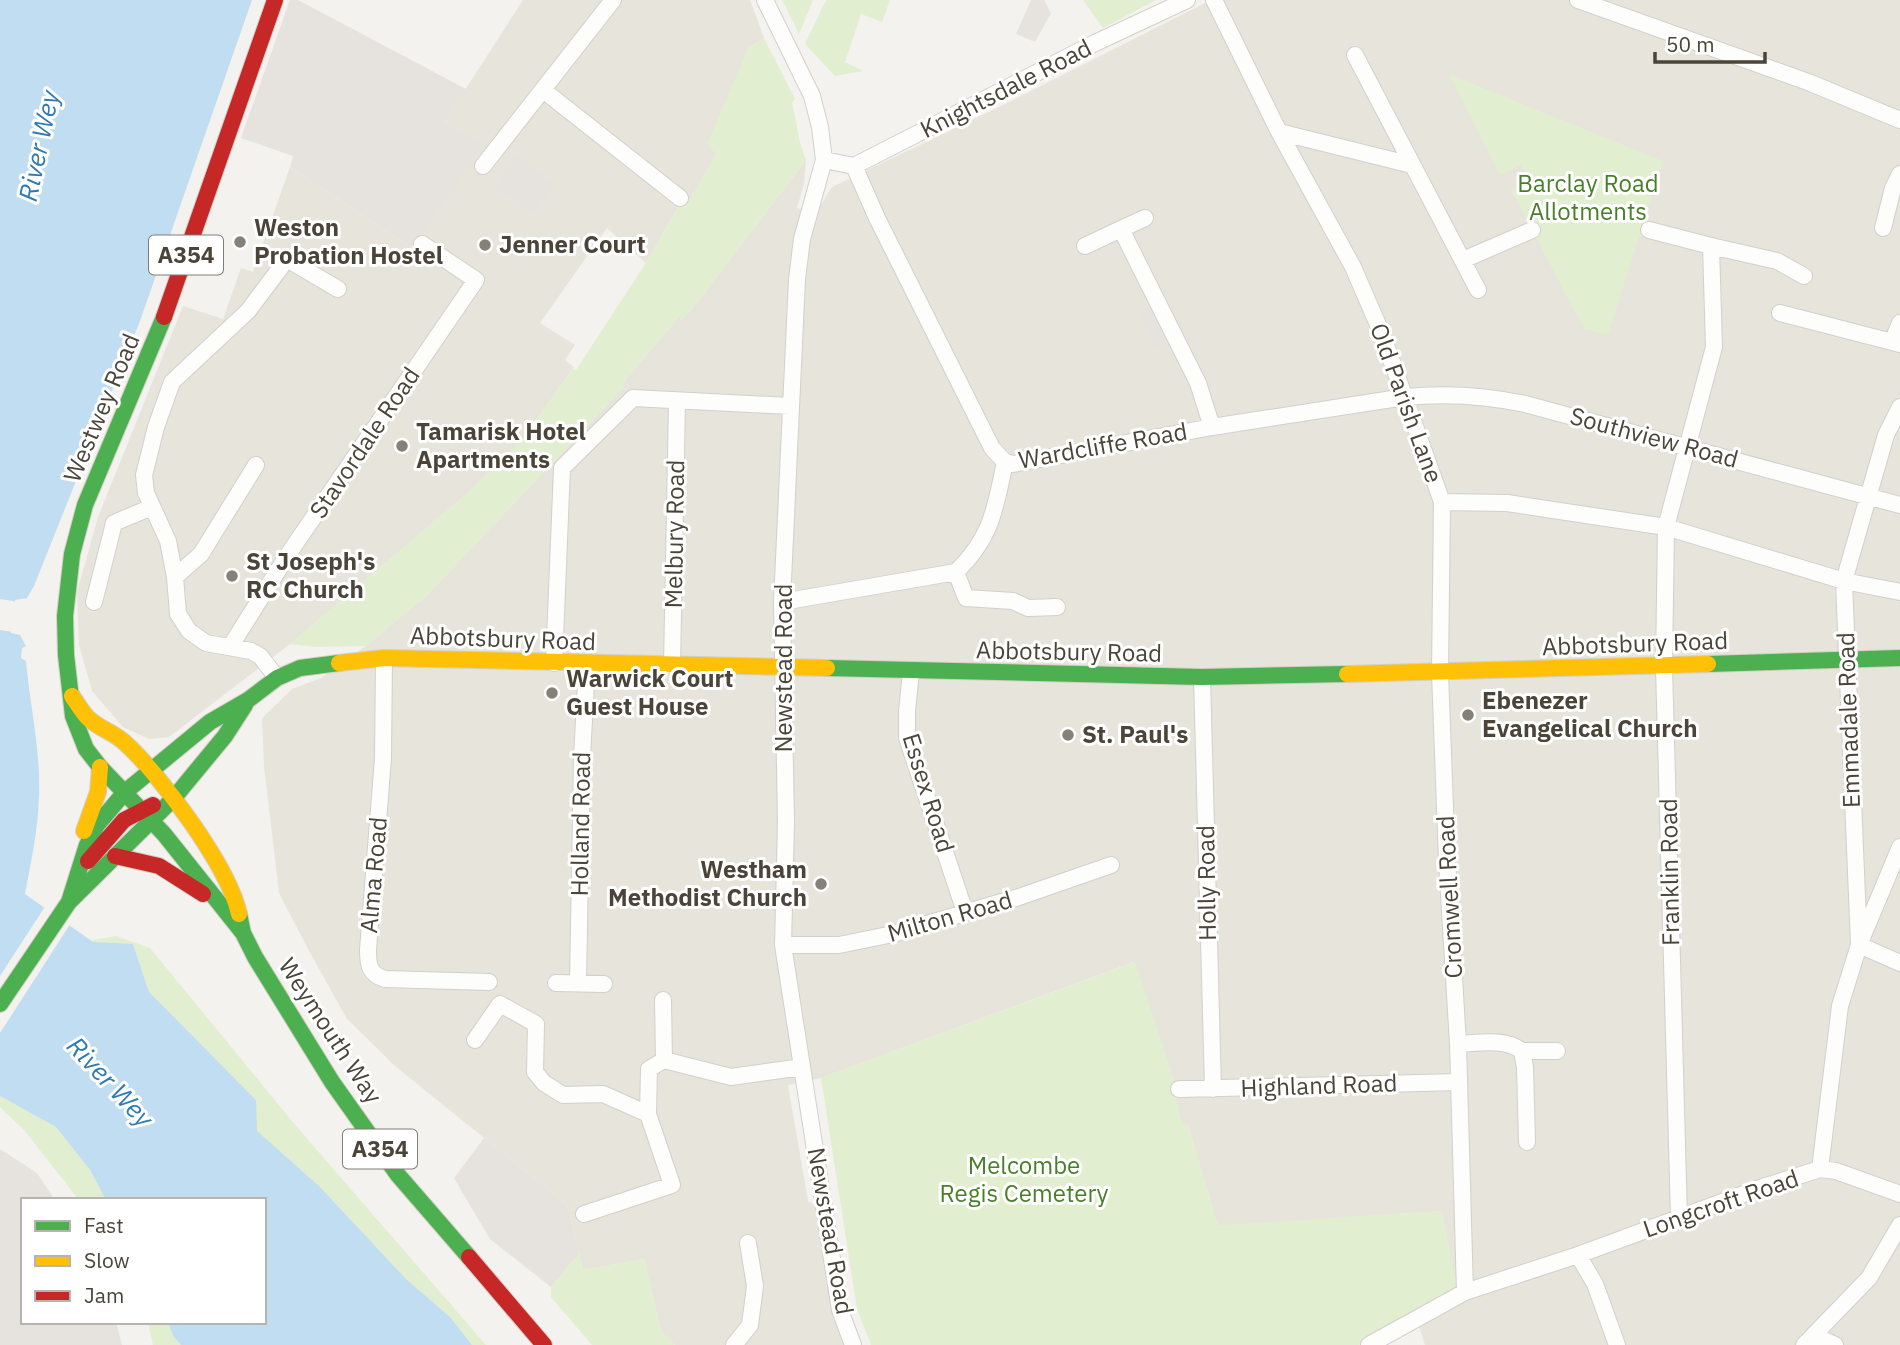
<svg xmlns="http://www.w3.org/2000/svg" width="1900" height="1345" font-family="'IBM Plex Sans',sans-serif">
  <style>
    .residential { fill: #e7e4dc }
    .industrial { fill: #e6e2de }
    .green { fill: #e1eecf }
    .parking { fill: #e6e3df }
    .water { fill: #c0ddf1 }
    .pier { fill: #f4f2ee }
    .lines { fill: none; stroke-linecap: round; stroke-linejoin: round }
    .street-casing { stroke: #d2d0cb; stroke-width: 18 }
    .fast-casing { stroke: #d3cfc5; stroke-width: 18 }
    .slow-casing { stroke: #d3cfc5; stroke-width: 18 }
    .jam-casing { stroke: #d3cfc5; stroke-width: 18 }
    .street { stroke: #fdfdfc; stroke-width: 16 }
    .fast { stroke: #4caf50; stroke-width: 16 }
    .slow { stroke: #ffc107; stroke-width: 16 }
    .jam { stroke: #c62828; stroke-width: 16 }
    .poi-dot { fill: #868178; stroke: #fff; stroke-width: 2.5 }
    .labels { text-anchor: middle; stroke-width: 6; stroke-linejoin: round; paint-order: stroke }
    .shield { fill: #fff; stroke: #817c74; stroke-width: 2 }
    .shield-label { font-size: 23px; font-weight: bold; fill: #4b4439 }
    .street-label { font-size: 24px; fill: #4b4439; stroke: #fff }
    .park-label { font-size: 24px; fill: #4a7f2a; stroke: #fff }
    .poi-label { font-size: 24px; font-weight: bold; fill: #4b4439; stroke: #fff; text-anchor: start }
    .water-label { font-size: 26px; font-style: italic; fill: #2e7ab2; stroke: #fff }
  </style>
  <rect width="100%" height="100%" fill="#f4f2ee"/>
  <path class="residential" d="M 523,0 L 750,0 L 764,38 L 748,48 L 716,154 L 690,200 L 685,196 L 646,263 L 607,228 L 540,323 L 575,345 L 565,360 L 574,367 L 523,439 L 470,491 L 290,644 L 169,737 L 149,739 L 123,727 L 92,691 L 79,645 L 77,592 L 98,517 L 183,306 L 223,319 L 241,268 L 253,272 L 290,167 L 414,249 L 481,145 L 445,121 Z
    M 1211,0 L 1900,0 L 1900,1345 L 1425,1345 L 1419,1326 L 1454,1307 L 1442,1211 L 1218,1226 L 1188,1125 L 1181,1123 L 1175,1099 L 1179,1097 L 1134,962 L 821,1078 L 788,1085 L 808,1201 L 816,1206 L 845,1345 L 675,1345 L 661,1331 L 644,1259 L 583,1270 L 567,1205 L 395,1066 L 347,1019 L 309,951 L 279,893 L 264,766 L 262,718 L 292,689 L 321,678 L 366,646 L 427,595 L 624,387 L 621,385 L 680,315 L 681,320 L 691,310 L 806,160 L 804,184 L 797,208 L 816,213 L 832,187 L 993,110 Z"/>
  <path class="industrial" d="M 290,0 L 298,0 L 466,89 L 445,121 L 482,145 L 414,249 L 290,167 L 293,156 L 241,138 Z
    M 484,1138 L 567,1205 L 579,1254 L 551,1287 L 490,1239 L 454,1178 Z"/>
  <path class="green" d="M 782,0 L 813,0 L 799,34 Z
    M 826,0 L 890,0 L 882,22 L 861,14 L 845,62 L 863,71 L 835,76 L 805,44 Z
    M 1083,0 L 1156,0 L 1103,28 Z
    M 764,38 L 795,99 L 792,103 C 797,122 798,142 806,160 L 691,310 L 682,320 L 679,316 L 621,385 L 625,386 L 427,595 L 366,646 L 316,647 L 290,644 L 470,491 L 523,439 L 573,369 L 576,370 L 646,263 L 686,195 L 690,200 L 716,154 L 707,144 L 748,48 Z
    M 1449,74 L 1663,161 L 1608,335 L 1584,329 L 1511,190 L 1529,181 L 1521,165 L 1500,175 Z
    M 116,936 L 150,948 L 297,1127 L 486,1345 L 472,1345 L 450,1317 L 406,1279 L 319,1186 L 256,1131 L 256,1100 L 149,992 L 133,944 L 0,1071 L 93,940 Z
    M 1135,962 L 1179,1097 L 1176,1099 L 1181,1123 L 1188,1125 L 1218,1225 L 1442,1211 L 1458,1292 L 1359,1345 L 871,1345 L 857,1309 L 821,1078 Z
    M 0,1096 L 56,1127 L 90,1170 L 106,1200 L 79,1200 L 24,1130 L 0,1107 Z
    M 579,1254 L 583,1270 L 644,1259 L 661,1331 L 675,1345 L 592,1345 L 551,1297 L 551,1287 Z
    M 148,1322 L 168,1322 L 173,1336 L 181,1345 L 153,1345 Z"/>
  <path class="parking" d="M 1031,0 L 1044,0 L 1051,13 L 1035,42 L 1016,34 Z
    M 517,155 L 555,185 L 535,214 L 495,187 Z
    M 1158,302 L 1176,339 L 1157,349 L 1138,312 Z
    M 0,1149 L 37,1173 L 55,1200 L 23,1200 L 23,1322 L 116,1322 L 122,1345 L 0,1345 Z"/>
  <path class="water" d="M 0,0 L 252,0 L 140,321 L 34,586 L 27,598 L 15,600 L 11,633 L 20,635 L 26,646 L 22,648 L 21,658 L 26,661 C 30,706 41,752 39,797 C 38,830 31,862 25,894 L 93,942 L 133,944 L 149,992 L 256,1100 L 257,1131 L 319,1186 L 406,1279 L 450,1317 L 472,1345 L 181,1345 L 173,1336 L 168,1322 L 264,1322 L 264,1200 L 106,1200 L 90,1170 L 56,1127 L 0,1096 Z"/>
  <path class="pier" d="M 0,599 L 19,602 L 15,630 L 19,633 L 0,630 Z
    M 46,905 L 71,923 L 0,1033 L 0,976 Z"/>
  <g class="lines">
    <defs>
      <path id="street" d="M 765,0 L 812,96 L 820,127 L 824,160 L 802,239 L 797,279 L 782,602 L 786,822 L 783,945 L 840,1310 L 853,1345
        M 1214,0 L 1279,132 L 1353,267 L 1382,334 L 1442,502 L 1440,673 L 1447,861 L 1458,1044 L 1465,1292
        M 1578,0 L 1808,82 L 1900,120
        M 1355,55 L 1478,290
        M 543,90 L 680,198
        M 1279,132 L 1412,165
        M 824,160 L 854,166 L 1095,43 L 1187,0
        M 483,166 L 613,0
        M 854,166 L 877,218 L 992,448 L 1005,462 L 1013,464 L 1212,427 L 1405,397 C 1446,393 1484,395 1525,404 L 1900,505
        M 1883,228 L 1893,188 L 1900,174
        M 1121,229 L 1145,218
        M 1649,230 L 1711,246 L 1714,347 L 1666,527 L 1664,667 L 1679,1218
        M 1085,246 L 1121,229 L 1198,383 L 1212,427
        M 1711,246 L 1777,261 L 1804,276
        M 1463,260 L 1532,230
        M 1780,313 L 1900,344
        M 1893,340 L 1900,323
        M 1900,407 L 1886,435 L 1844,581 L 1859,945 L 1900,963
        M 1442,502 L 1507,503 L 1666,527 L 1844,581 L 1900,592
        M 956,572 L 966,598 L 1013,601 L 1028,608 L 1057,607
        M 175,577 L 201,554 L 256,465
        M 94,602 L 114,523 L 152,507
        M 782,602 L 956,572 C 992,537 995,509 1005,462
        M 230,647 L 287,556 L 476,280 L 422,244
        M 384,658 L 383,758 L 368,950 C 368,965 369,974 385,979 L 489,982
        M 554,663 L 562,468 L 633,398 L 790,406
        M 672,666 L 677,401
        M 911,672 L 907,711 L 907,738 L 965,912
        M 1202,677 L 1213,1089
        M 277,678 L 260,656 L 251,651 L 206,643 L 189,631 L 178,614 L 175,577 L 168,541 L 146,493 L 144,475 L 156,427 L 172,382 L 248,311 L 287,259 L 338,289
        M 783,945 L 839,945 L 893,934 L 1019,897 L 1111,865
        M 556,983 L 604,984
        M 578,983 L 582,757 L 587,664
        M 663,1000 L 664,1060
        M 475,1040 L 500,1004 L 536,1024 L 535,1072 L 544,1083 L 563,1095 L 603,1094 L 648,1114
        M 1458,1044 C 1479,1043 1505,1038 1522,1051 L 1525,1067 L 1527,1142
        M 1522,1051 L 1557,1051
        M 1179,1089 L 1459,1082
        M 1820,1169 L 1836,1171 L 1900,1194
        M 584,1214 L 672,1185 L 648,1114 L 649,1069 L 664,1060 L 731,1077 L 802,1067
        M 1578,1255 L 1595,1284 L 1617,1345
        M 1815,1336 L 1835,1345
        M 734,1345 L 750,1325 L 755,1286 L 748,1243
        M 1369,1345 L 1465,1292 L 1578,1255 L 1763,1187 L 1820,1169 L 1840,1006 L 1859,945 L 1900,847
        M 1804,1345 L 1869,1278 L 1900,1225"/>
      <path id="fast" d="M 164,317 L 85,505 L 72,554 L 65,616 L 66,655 L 73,716 L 86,749 L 100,767 L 164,834 L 243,933
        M 1708,664 L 1900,658
        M 827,668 L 1202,677 L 1347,674
        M 69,902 L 87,845 L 97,825 L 125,792 L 210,722 L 248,700 L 277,678 L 300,668 L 339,663
        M 239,914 L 243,933 L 255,957 L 332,1082 L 398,1175 L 469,1257
        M 0,1004 L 69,902 L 173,799 L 225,736 L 245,705"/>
      <path id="slow" d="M 339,663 L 384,658 L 827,668
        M 1347,674 L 1708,664
        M 72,696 C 77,703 82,712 88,718 C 98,728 113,732 124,742 C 160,774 229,867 239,914
        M 84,831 L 98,792 L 100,767"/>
      <path id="jam" d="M 164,317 L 275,0
        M 115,856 L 159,866 L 203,894
        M 88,861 L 124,820 L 153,805
        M 469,1257 L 544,1345"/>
    </defs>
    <use href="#street" class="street-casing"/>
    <use href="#fast" class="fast-casing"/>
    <use href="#slow" class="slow-casing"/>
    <use href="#jam" class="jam-casing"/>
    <use href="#street" class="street"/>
    <use href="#fast" class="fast"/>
    <use href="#slow" class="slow"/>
    <use href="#jam" class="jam"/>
  </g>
  <g class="poi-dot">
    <circle cx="240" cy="242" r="7"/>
    <circle cx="485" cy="245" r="7"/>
    <circle cx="402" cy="446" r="7"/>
    <circle cx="232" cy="576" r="7"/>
    <circle cx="552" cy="693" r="7"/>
    <circle cx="1468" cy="715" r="7"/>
    <circle cx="1068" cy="735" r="7"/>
    <circle cx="821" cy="884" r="7"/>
  </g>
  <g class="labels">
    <g class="shield">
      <rect x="149" y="235.5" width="74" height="39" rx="5"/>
      <rect x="343" y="1129.5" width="74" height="39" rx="5"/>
    </g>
    <g class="shield-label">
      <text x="186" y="263">A354</text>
      <text x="380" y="1157">A354</text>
    </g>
    <g class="street-label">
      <text transform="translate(1006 89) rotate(-27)" y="8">Knightsdale Road</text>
      <text transform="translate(1406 403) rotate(70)" y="8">Old Parish Lane</text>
      <text transform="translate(102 408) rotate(-67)" y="8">Westwey Road</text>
      <text transform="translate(1654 438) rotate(15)" y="8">Southview Road</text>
      <text transform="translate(365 443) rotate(-56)" y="8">Stavordale Road</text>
      <text transform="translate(1103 446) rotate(-10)" y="8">Wardcliffe Road</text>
      <text transform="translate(675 534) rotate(-89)" y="8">Melbury Road</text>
      <text transform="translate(503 639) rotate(2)" y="8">Abbotsbury Road</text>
      <text transform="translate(1635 644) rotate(-2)" y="8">Abbotsbury Road</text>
      <text transform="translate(1069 652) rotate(1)" y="8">Abbotsbury Road</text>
      <text transform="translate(784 668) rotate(-90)" y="8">Newstead Road</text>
      <text transform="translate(1849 720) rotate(-92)" y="8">Emmadale Road</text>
      <text transform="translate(928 793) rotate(73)" y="8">Essex Road</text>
      <text transform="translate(581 824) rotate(-89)" y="8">Holland Road</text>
      <text transform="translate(1670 872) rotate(-91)" y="8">Franklin Road</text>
      <text transform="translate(374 875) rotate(-85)" y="8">Alma Road</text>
      <text transform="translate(1207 883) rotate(-91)" y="8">Holly Road</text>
      <text transform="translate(1450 897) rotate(-93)" y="8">Cromwell Road</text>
      <text transform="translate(950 917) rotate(-16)" y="8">Milton Road</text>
      <text transform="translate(330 1031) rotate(57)" y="8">Weymouth Way</text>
      <text transform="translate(1319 1086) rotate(-2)" y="8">Highland Road</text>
      <text transform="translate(1721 1204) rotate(-19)" y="8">Longcroft Road</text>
      <text transform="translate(830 1231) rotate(80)" y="8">Newstead Road</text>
    </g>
    <g class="park-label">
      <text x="1588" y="192">Barclay Road<tspan x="1588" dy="28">Allotments</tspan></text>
      <text x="1024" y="1174">Melcombe<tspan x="1024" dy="28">Regis Cemetery</tspan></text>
    </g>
    <g class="poi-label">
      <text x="254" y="236">Weston<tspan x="254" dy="28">Probation Hostel</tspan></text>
      <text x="499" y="253">Jenner Court</text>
      <text x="416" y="440">Tamarisk Hotel<tspan x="416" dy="28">Apartments</tspan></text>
      <text x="246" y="570">St Joseph's<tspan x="246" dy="28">RC Church</tspan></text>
      <text x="566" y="687">Warwick Court<tspan x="566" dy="28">Guest House</tspan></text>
      <text x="1482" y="709">Ebenezer<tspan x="1482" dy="28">Evangelical Church</tspan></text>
      <text x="1082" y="743">St. Paul's</text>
      <text x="807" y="878" text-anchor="end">Westham<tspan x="807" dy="28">Methodist Church</tspan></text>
    </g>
    <g class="water-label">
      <text transform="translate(39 146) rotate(-78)" y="9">River Wey</text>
      <text transform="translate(110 1082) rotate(47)" y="9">River Wey</text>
    </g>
  </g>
  <rect x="21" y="1198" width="245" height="126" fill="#ffffff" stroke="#b7b4b0" stroke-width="2"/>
  <rect x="35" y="1221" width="35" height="10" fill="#4caf50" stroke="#b7b4b0" stroke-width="2"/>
  <text x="84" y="1233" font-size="21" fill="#4b4439">Fast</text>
  <rect x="35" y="1256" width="35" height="10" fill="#ffc107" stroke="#b7b4b0" stroke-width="2"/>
  <text x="84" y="1268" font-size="21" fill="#4b4439">Slow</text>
  <rect x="35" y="1291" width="35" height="10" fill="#c62828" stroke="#b7b4b0" stroke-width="2"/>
  <text x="84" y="1303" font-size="21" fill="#4b4439">Jam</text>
  <path d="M1655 52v10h110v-10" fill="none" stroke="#4b4439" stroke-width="3.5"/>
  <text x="1666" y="52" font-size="21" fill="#4b4439" stroke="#ffffff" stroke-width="5" paint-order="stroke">50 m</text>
</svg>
